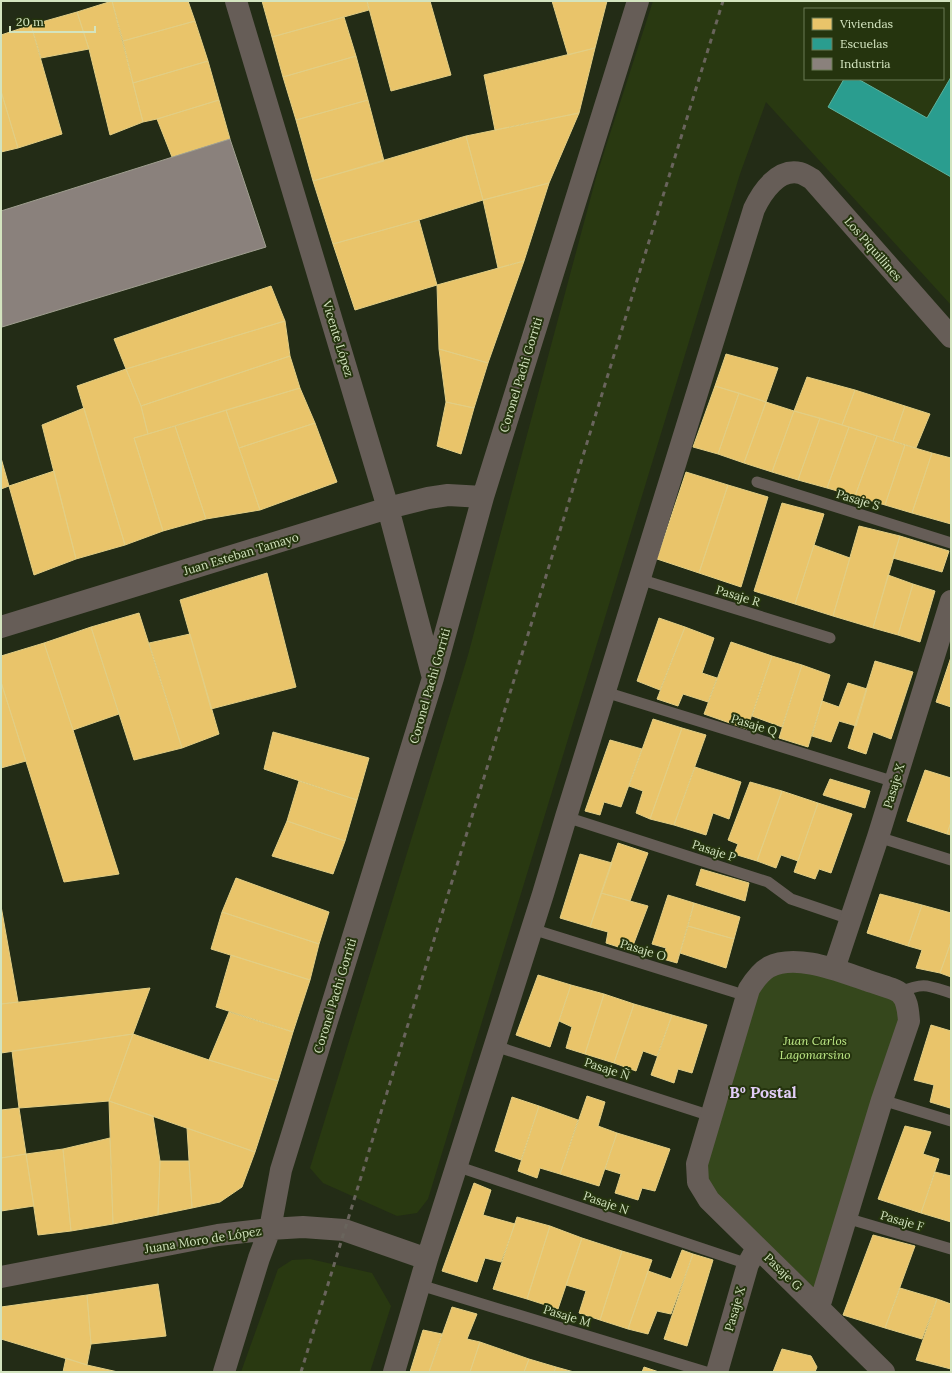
<svg xmlns="http://www.w3.org/2000/svg" width="952" height="1373" font-family="Lora,serif">
  <style>
    .built { fill: #293911; fill-rule: evenodd }
    .green { fill: #35471c }
    .homes { fill: #e9c46a; stroke: #e2ce84 }
    .schools { fill: #2a9d8f; stroke: #5db29d }
    .industry { fill: #8a817c; stroke: #a09f90 }
    .lines { fill: none; stroke-linecap: round; stroke-linejoin: round }
    .service { stroke: #665d57; stroke-width: 11 }
    .minor { stroke: #665d57; stroke-width: 22 }
    .rail { stroke: #69645c; stroke-width: 3; stroke-dasharray: 5 5; stroke-linecap: butt }
    .labels { text-anchor: middle; stroke-width: 4; stroke-linejoin: round; paint-order: stroke }
    .street-label { font-size: 12px; fill: #d3e4bf; stroke: #25340e }
    .park-label { font-size: 12px; font-style: italic; fill: #c0ec88; stroke: #25340e }
    .district-label { font-size: 16px; font-weight: bold; fill: #e1cdf6; stroke: #25340e }
  </style>
  <rect width="100%" height="100%" fill="#232c16"/>
  <path class="built" d="M 653,1 L 951,1 L 951,305 L 766,102 L 740,174 L 428,1199 L 417,1213 L 397,1216 L 323,1183 L 310,1168 L 468,655 L 597,174 ZM 805,9 L 943,9 L 943,79 L 805,79 Z
    M 310,1259 L 372,1273 L 391,1306 L 370,1372 L 241,1372 L 278,1269 L 292,1260 Z"/>
  <path class="green" d="M 785,962 L 907,1003 L 819,1307 L 698,1182 L 747,996 Z"/>
  <path class="homes" d="M 112,1 L 143,122 L 110,135 L 89,49 L 77,12 Z
    M 112,1 L 188,1 L 195,21 L 123,41 Z
    M 262,1 L 367,1 L 369,10 L 272,37 Z
    M 367,1 L 430,1 L 451,75 L 391,91 Z
    M 552,1 L 607,1 L 595,48 L 568,55 Z
    M 77,12 L 89,49 L 41,58 L 31,25 Z
    M 344,17 L 356,56 L 283,77 L 272,37 Z
    M 195,21 L 208,61 L 133,83 L 123,41 Z
    M 31,25 L 62,134 L 18,148 L 1,91 L 1,35 Z
    M 595,48 L 579,113 L 495,130 L 484,75 Z
    M 356,56 L 368,100 L 296,120 L 283,77 Z
    M 208,61 L 219,100 L 157,119 L 143,122 L 133,83 Z
    M 1,91 L 18,148 L 1,152 Z
    M 219,100 L 230,139 L 172,157 L 157,119 Z
    M 368,100 L 384,161 L 313,181 L 296,120 Z
    M 579,113 L 549,183 L 483,200 L 466,136 Z
    M 466,136 L 483,200 L 419,220 L 333,244 L 313,181 Z
    M 549,183 L 524,261 L 498,268 L 483,200 Z
    M 419,220 L 437,285 L 355,310 L 333,244 Z
    M 524,261 L 488,363 L 439,349 L 437,285 Z
    M 271,286 L 285,321 L 126,369 L 114,339 Z
    M 285,321 L 290,356 L 141,406 L 126,369 Z
    M 439,349 L 488,363 L 474,408 L 446,402 Z
    M 726,354 L 778,368 L 766,402 L 715,386 Z
    M 290,356 L 300,388 L 148,434 L 141,406 Z
    M 126,369 L 141,406 L 148,434 L 134,438 L 163,531 L 125,545 L 77,386 Z
    M 807,377 L 855,390 L 842,425 L 794,411 Z
    M 715,386 L 739,393 L 718,454 L 693,447 Z
    M 300,388 L 315,423 L 239,448 L 226,410 Z
    M 855,390 L 905,406 L 893,441 L 842,425 Z
    M 739,393 L 766,402 L 744,463 L 718,454 Z
    M 446,402 L 474,408 L 461,454 L 437,446 Z
    M 766,402 L 794,411 L 772,472 L 744,463 Z
    M 905,406 L 930,414 L 916,448 L 893,441 Z
    M 84,408 L 125,545 L 76,559 L 42,425 Z
    M 226,410 L 260,510 L 206,519 L 175,426 Z
    M 794,411 L 820,418 L 798,480 L 772,472 Z
    M 820,418 L 849,427 L 827,488 L 798,480 Z
    M 315,423 L 337,482 L 260,510 L 239,448 Z
    M 175,426 L 206,519 L 163,531 L 134,438 Z
    M 849,427 L 877,436 L 855,496 L 827,488 Z
    M 877,436 L 905,445 L 885,505 L 855,496 Z
    M 905,445 L 932,453 L 912,513 L 885,505 Z
    M 932,453 L 951,458 L 951,524 L 912,513 Z
    M 1,458 L 9,486 L 1,489 Z
    M 54,471 L 76,559 L 34,575 L 9,486 Z
    M 686,472 L 728,485 L 699,573 L 657,559 Z
    M 728,485 L 768,497 L 741,587 L 699,573 Z
    M 782,503 L 824,514 L 795,604 L 754,591 Z
    M 859,526 L 900,536 L 873,628 L 833,616 Z
    M 900,536 L 949,551 L 942,572 L 893,558 Z
    M 814,545 L 850,558 L 833,616 L 795,604 Z
    M 267,573 L 296,687 L 211,709 L 180,600 Z
    M 888,575 L 913,584 L 898,635 L 873,628 Z
    M 913,584 L 935,591 L 920,642 L 898,635 Z
    M 139,613 L 182,748 L 134,760 L 91,627 Z
    M 659,618 L 685,627 L 660,690 L 637,681 Z
    M 91,627 L 119,714 L 73,730 L 44,643 Z
    M 685,627 L 714,638 L 702,673 L 717,678 L 708,702 L 683,694 L 678,706 L 657,699 Z
    M 190,634 L 219,734 L 182,748 L 149,643 Z
    M 731,642 L 772,656 L 747,729 L 704,714 Z
    M 44,643 L 73,730 L 119,874 L 64,882 L 1,682 L 1,656 Z
    M 772,656 L 802,665 L 782,727 L 752,716 Z
    M 951,657 L 951,707 L 936,702 Z
    M 875,661 L 913,672 L 891,739 L 873,732 L 866,754 L 848,748 Z
    M 802,665 L 830,675 L 808,747 L 779,738 Z
    M 1,682 L 26,761 L 1,768 Z
    M 848,683 L 867,689 L 856,726 L 839,721 L 831,742 L 812,736 L 822,701 L 839,707 Z
    M 653,719 L 682,728 L 650,819 L 636,813 L 643,791 L 629,786 Z
    M 682,728 L 706,735 L 674,825 L 650,819 Z
    M 273,732 L 369,758 L 357,800 L 264,769 Z
    M 610,740 L 642,749 L 621,807 L 604,802 L 600,815 L 585,811 Z
    M 695,767 L 741,782 L 729,819 L 713,813 L 706,835 L 674,825 Z
    M 925,770 L 951,778 L 951,822 L 947,834 L 907,821 Z
    M 830,779 L 870,791 L 865,808 L 823,795 Z
    M 299,781 L 357,800 L 345,841 L 287,821 Z
    M 750,782 L 782,791 L 757,861 L 734,854 L 738,844 L 728,840 Z
    M 782,791 L 818,803 L 798,861 L 781,855 L 776,868 L 757,861 Z
    M 818,803 L 852,814 L 831,873 L 819,869 L 815,879 L 794,872 Z
    M 287,821 L 345,841 L 333,874 L 272,856 Z
    M 951,822 L 951,835 L 947,834 Z
    M 618,843 L 648,853 L 630,901 L 601,893 Z
    M 580,854 L 612,863 L 590,927 L 560,918 Z
    M 701,869 L 749,883 L 745,901 L 696,885 Z
    M 236,878 L 329,912 L 319,944 L 222,912 Z
    M 601,893 L 648,906 L 631,951 L 606,943 L 608,932 L 590,927 Z
    M 880,894 L 922,905 L 908,946 L 867,933 Z
    M 668,895 L 694,903 L 677,963 L 663,959 L 666,948 L 652,944 Z
    M 694,903 L 740,917 L 734,939 L 688,926 Z
    M 922,905 L 951,913 L 951,942 L 940,973 L 916,968 L 922,950 L 908,946 Z
    M 1,906 L 18,1002 L 1,1004 Z
    M 222,912 L 319,944 L 310,980 L 211,949 Z
    M 688,926 L 734,939 L 726,968 L 680,953 Z
    M 951,942 L 951,977 L 940,973 Z
    M 231,955 L 310,980 L 293,1032 L 216,1007 Z
    M 538,975 L 571,985 L 550,1047 L 516,1035 Z
    M 571,985 L 604,994 L 585,1054 L 566,1048 L 572,1027 L 559,1021 Z
    M 150,988 L 133,1034 L 1,1053 L 1,1004 Z
    M 604,994 L 634,1004 L 614,1063 L 585,1054 Z
    M 634,1004 L 672,1015 L 657,1056 L 643,1051 L 636,1071 L 614,1063 Z
    M 229,1012 L 293,1032 L 278,1081 L 209,1060 Z
    M 672,1015 L 707,1025 L 692,1073 L 678,1069 L 674,1083 L 651,1075 Z
    M 931,1025 L 951,1031 L 951,1104 L 950,1108 L 930,1102 L 934,1085 L 914,1080 Z
    M 133,1034 L 209,1060 L 278,1081 L 255,1152 L 109,1101 Z
    M 133,1034 L 109,1101 L 19,1108 L 12,1051 Z
    M 587,1096 L 605,1102 L 598,1126 L 617,1133 L 599,1186 L 560,1174 Z
    M 512,1097 L 539,1106 L 521,1160 L 495,1151 Z
    M 109,1101 L 153,1116 L 160,1161 L 158,1215 L 113,1224 Z
    M 539,1106 L 578,1120 L 560,1174 L 540,1168 L 537,1178 L 518,1171 Z
    M 19,1108 L 26,1154 L 1,1158 L 1,1110 Z
    M 905,1126 L 931,1132 L 923,1154 L 939,1159 L 921,1213 L 878,1199 Z
    M 187,1128 L 255,1152 L 242,1187 L 220,1202 L 192,1208 Z
    M 617,1133 L 670,1149 L 655,1191 L 642,1188 L 638,1200 L 615,1193 L 621,1174 L 605,1169 Z
    M 110,1138 L 113,1224 L 71,1231 L 63,1149 Z
    M 63,1149 L 71,1231 L 38,1235 L 26,1154 Z
    M 26,1154 L 34,1206 L 1,1211 L 1,1158 Z
    M 160,1161 L 189,1161 L 192,1208 L 158,1215 Z
    M 935,1172 L 951,1176 L 951,1222 L 921,1213 Z
    M 474,1183 L 491,1190 L 483,1215 L 515,1224 L 501,1262 L 485,1258 L 477,1282 L 442,1271 Z
    M 517,1217 L 550,1226 L 527,1299 L 493,1289 Z
    M 550,1226 L 582,1238 L 558,1309 L 527,1299 Z
    M 873,1235 L 915,1246 L 885,1328 L 843,1315 Z
    M 582,1238 L 622,1251 L 600,1320 L 579,1313 L 586,1291 L 566,1285 Z
    M 682,1250 L 693,1254 L 671,1314 L 657,1311 L 648,1334 L 628,1329 L 648,1271 L 671,1279 Z
    M 622,1251 L 652,1260 L 628,1329 L 600,1320 Z
    M 693,1254 L 713,1260 L 687,1346 L 664,1339 Z
    M 158,1284 L 166,1336 L 91,1344 L 87,1295 Z
    M 900,1288 L 937,1299 L 922,1339 L 885,1328 Z
    M 87,1295 L 91,1344 L 87,1365 L 1,1339 L 1,1307 Z
    M 937,1299 L 951,1304 L 951,1369 L 916,1360 Z
    M 452,1307 L 477,1314 L 467,1339 L 480,1342 L 470,1372 L 429,1372 Z
    M 423,1330 L 442,1334 L 429,1372 L 410,1372 Z
    M 480,1342 L 529,1359 L 524,1372 L 470,1372 Z
    M 782,1349 L 811,1356 L 817,1367 L 815,1372 L 773,1372 Z
    M 66,1358 L 87,1365 L 118,1372 L 63,1372 Z
    M 529,1359 L 556,1367 L 554,1372 L 524,1372 Z
    M 556,1367 L 574,1372 L 554,1372 Z
    M 644,1367 L 659,1372 L 642,1372 Z"/>
  <path class="schools" d="M 951,77 L 951,177 L 828,107 L 844,79 L 858,79 L 927,118 Z"/>
  <path class="industry" d="M 230,139 L 266,247 L 2,327 L 1,211 Z"/>
  <g class="lines">
    <path class="service" d="M 757,482 L 951,543
      M 639,579 L 830,638
      M 605,692 L 895,782
      M 566,817 L 768,882 L 791,899 L 850,919
      M 878,837 L 951,860
      M 532,929 L 747,996
      M 900,992 C 924,982 927,985 951,993
      M 495,1046 L 711,1116
      M 882,1100 L 951,1121
      M 456,1166 L 748,1264
      M 846,1218 L 951,1249
      M 420,1285 L 706,1372"/>
    <path class="minor" d="M 236,1 L 388,508 L 433,678
      M 1,627 L 388,508 L 428,498 L 448,495 L 483,497
      M 834,969 L 878,837 L 951,601
      M 1,1277 L 218,1235 L 270,1229 L 303,1227 L 344,1230 L 427,1259
      M 819,1307 L 882,1100 L 909,1021 C 908,1011 908,1000 900,993 C 897,989 873,983 866,980 C 839,971 796,953 769,967 C 760,972 754,981 749,989 L 697,1164 L 698,1182 L 709,1200 L 884,1372
      M 224,1372 L 259,1258 L 270,1229 L 281,1170 L 433,678 L 483,497 L 638,1
      M 394,1372 L 427,1259 L 543,894 L 566,817 L 754,209 C 762,192 778,168 800,173 C 804,174 808,177 812,179 L 951,337
      M 717,1372 L 748,1264 L 757,1248"/>
    <path class="rail" d="M 301,1372 L 723,1"/>
  </g>
  <g class="labels">
    <g class="street-label">
      <text transform="translate(873 249) rotate(49)" y="4">Los Piquillines</text>
      <text transform="translate(338 339) rotate(73)" y="4">Vicente López</text>
      <text transform="translate(521 375) rotate(-73)" y="4">Coronel Pachi Gorriti</text>
      <text transform="translate(858 500) rotate(17)" y="4">Pasaje S</text>
      <text transform="translate(241 554) rotate(-17)" y="4">Juan Esteban Tamayo</text>
      <text transform="translate(738 596) rotate(17)" y="4">Pasaje R</text>
      <text transform="translate(430 686) rotate(-74)" y="4">Coronel Pachi Gorriti</text>
      <text transform="translate(754 725) rotate(17)" y="4">Pasaje Q</text>
      <text transform="translate(894 786) rotate(-73)" y="4">Pasaje X</text>
      <text transform="translate(714 851) rotate(18)" y="4">Pasaje P</text>
      <text transform="translate(643 950) rotate(17)" y="4">Pasaje O</text>
      <text transform="translate(335 996) rotate(-73)" y="4">Coronel Pachi Gorriti</text>
      <text transform="translate(607 1069) rotate(18)" y="4">Pasaje Ñ</text>
      <text transform="translate(606 1203) rotate(19)" y="4">Pasaje N</text>
      <text transform="translate(902 1221) rotate(16)" y="4">Pasaje F</text>
      <text transform="translate(203 1240) rotate(-9)" y="4">Juana Moro de López</text>
      <text transform="translate(783 1272) rotate(44)" y="4">Pasaje G</text>
      <text transform="translate(735 1309) rotate(-74)" y="4">Pasaje X</text>
      <text transform="translate(567 1316) rotate(17)" y="4">Pasaje M</text>
    </g>
    <g class="park-label">
      <text x="815" y="1045">Juan Carlos<tspan x="815" dy="14">Lagomarsino</tspan></text>
    </g>
    <g class="district-label">
      <text x="763" y="1098">Bº Postal</text>
    </g>
  </g>
  <rect width="952" height="1373" fill="none" stroke="#d3e4bf" stroke-width="4"/>
  <rect x="804" y="8" width="140" height="72" fill="#25340e" stroke="#6b7a55"/>
  <rect x="812" y="18" width="20" height="12" fill="#e9c46a" stroke="#6b7a55"/>
  <text x="840" y="28" font-size="12" fill="#d3e4bf">Viviendas</text>
  <rect x="812" y="38" width="20" height="12" fill="#2a9d8f" stroke="#6b7a55"/>
  <text x="840" y="48" font-size="12" fill="#d3e4bf">Escuelas</text>
  <rect x="812" y="58" width="20" height="12" fill="#8a817c" stroke="#6b7a55"/>
  <text x="840" y="68" font-size="12" fill="#d3e4bf">Industria</text>
  <path d="M10 26v6h85v-6" fill="none" stroke="#d3e4bf" stroke-width="2"/>
  <text x="16" y="26" font-size="12" fill="#d3e4bf" stroke="#25340e" stroke-width="3" paint-order="stroke">20 m</text>
</svg>
